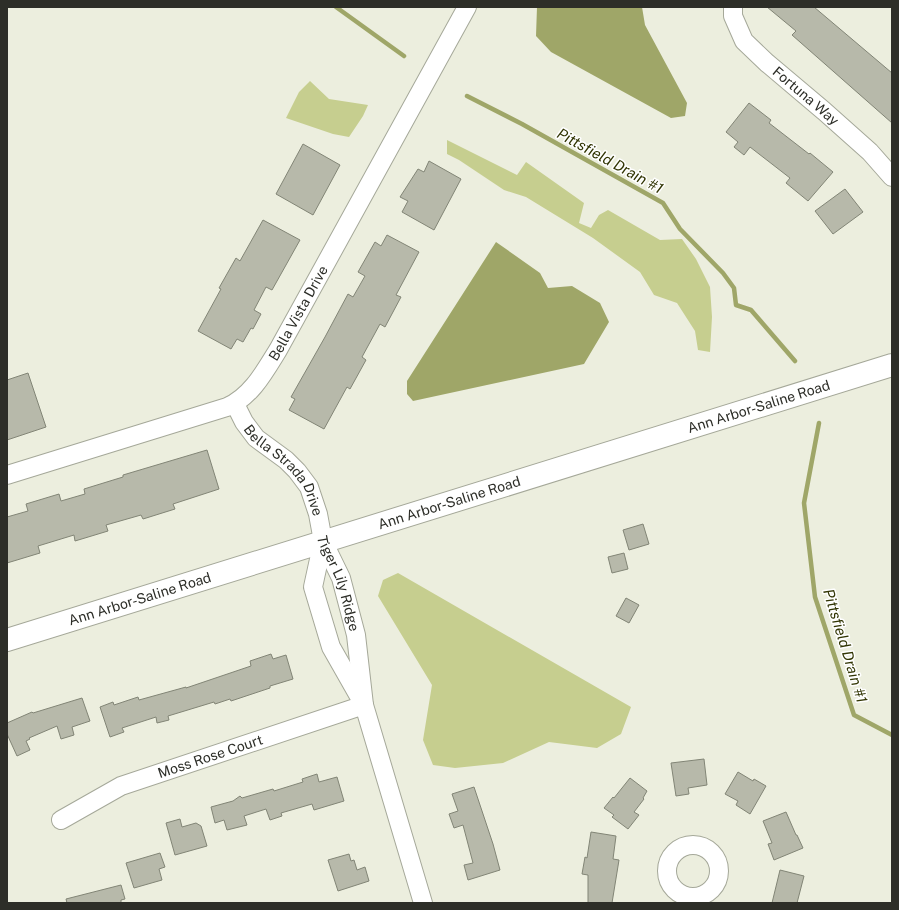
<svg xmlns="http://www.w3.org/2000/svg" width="899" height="910" font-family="'Public Sans',sans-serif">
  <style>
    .green { fill: #c6ce8f }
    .water { fill: #9fa668 }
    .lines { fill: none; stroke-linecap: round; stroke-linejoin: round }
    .stream { stroke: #9fa668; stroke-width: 4.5 }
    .building { fill: #b7b9aa; stroke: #828576 }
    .minor-casing { stroke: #a5a899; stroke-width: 20 }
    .major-casing { stroke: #a5a899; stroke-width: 24 }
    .minor { stroke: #fff; stroke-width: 18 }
    .major { stroke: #fff; stroke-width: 22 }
    .labels { text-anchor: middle; stroke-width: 3; stroke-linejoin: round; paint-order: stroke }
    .street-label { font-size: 14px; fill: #2d2e28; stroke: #fff }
    .water-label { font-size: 15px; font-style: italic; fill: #313503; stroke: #fff }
  </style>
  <rect width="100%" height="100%" fill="#eceede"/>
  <path class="green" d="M 310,81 L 329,99 L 368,105 L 363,116 L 349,137 L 333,134 L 286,118 L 299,92 Z
    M 447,140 L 517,175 L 526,162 L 584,203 L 579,223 L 591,228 L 599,215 L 608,210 L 660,240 L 682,239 L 696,259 L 710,287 L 712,317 L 710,352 L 698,350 L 695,331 L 677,303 L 654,295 L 640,272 L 593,238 L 526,197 L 504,190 L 459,160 L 447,154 Z
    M 398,573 L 631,707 L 621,734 L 597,748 L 549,742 L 503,763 L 455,768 L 433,765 L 423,740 L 432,685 L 378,596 L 383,580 Z"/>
  <path class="water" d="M 537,7 L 642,7 L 645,25 L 687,103 L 685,116 L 671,118 L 551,52 L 536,36 Z
    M 496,242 L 540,273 L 548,288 L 572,286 L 600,303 L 609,322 L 584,364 L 413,401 L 407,394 L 407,381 Z"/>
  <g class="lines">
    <path class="stream" d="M 336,7 L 404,56
      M 467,96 L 522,124 L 663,203 L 680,229 L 723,273 L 734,288 L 736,305 L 751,310 L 795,361
      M 819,423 L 804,503 L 815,597 L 854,715 L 892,735"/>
  </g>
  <path class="building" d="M 767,7 L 814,7 L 892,73 L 892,123 L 792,35 L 796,31 Z
    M 749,103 L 771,120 L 769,123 L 809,154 L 810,153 L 833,172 L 808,201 L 786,183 L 790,178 L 750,147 L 744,155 L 734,147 L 738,142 L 726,132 Z
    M 303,144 L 340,165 L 313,215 L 276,194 Z
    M 429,161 L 461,179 L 434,230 L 402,212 L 408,201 L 400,197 L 418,169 L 424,172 Z
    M 845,189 L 863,212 L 833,234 L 815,211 Z
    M 263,220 L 300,240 L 272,290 L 266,287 L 254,310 L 261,314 L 253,329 L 251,328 L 243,342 L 237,339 L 231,349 L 198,331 L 221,289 L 219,288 L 236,258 L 240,261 Z
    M 387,235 L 419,252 L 396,295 L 401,297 L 385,327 L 380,324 L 362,357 L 366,360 L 350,389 L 347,387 L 324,429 L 289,410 L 295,399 L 291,397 L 325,337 L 348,294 L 353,297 L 365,276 L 358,272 L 375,242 L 381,246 Z
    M 28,373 L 46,427 L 7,440 L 7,380 Z
    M 207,450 L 219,489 L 173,504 L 175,509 L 143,519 L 141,515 L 106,525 L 108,531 L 75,541 L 74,535 L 38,546 L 40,553 L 7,563 L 7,517 L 28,511 L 26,504 L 59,494 L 61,501 L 85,494 L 84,489 L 123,477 L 123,475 Z
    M 643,524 L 649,544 L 629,550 L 623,530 Z
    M 624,553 L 628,569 L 612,573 L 608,557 Z
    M 626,598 L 639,605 L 629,623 L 616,616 Z
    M 271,654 L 273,659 L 286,655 L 293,679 L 270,686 L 270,688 L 231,701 L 230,699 L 215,704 L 214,702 L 168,716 L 169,720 L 157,723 L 156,717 L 122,728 L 124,732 L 110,737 L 100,707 L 113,702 L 114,705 L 138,697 L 139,700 L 186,687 L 186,688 L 251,666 L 250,661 Z
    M 82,698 L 90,721 L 72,727 L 74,735 L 61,739 L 57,726 L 29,738 L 30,739 L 26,741 L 30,750 L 17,756 L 7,734 L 7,723 L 32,712 L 33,713 Z
    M 704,759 L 707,785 L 688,788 L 689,794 L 676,796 L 671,763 Z
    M 738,772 L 753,781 L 754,779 L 766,786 L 750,814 L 736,805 L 738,801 L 725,794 Z
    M 317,774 L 319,782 L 337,777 L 344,801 L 314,810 L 312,804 L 281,813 L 282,816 L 270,820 L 266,809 L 244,816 L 247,825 L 227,830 L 224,820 L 215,823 L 211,807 L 233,801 L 240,796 L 242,798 L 273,789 L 274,791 L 303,782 L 302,779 Z
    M 630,778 L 647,791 L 643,798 L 644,799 L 634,812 L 639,815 L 628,829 L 612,817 L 614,815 L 604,808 L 613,797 L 614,798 Z
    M 474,787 L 493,844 L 500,870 L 468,880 L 464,865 L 473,863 L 463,825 L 454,828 L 449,814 L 458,811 L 452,794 Z
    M 786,812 L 796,835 L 797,835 L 803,848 L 774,860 L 768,844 L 772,843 L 763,821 Z
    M 180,819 L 182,827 L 196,823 L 201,826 L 207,846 L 175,855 L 166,823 Z
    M 591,832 L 616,836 L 613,859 L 619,860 L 612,903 L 588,903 L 588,875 L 582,874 L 585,857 L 587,858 Z
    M 160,853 L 165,867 L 159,869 L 162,880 L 134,888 L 126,863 Z
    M 349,854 L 351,861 L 354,860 L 357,870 L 365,867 L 369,881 L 338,891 L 328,860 Z
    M 780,870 L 804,876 L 797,903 L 772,903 Z
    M 121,885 L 125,899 L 121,900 L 121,903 L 67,903 L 66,899 Z"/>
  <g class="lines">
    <defs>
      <g id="minor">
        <path id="s1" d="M 733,7 L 733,16 L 744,41 L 767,63 L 824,111 L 870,152 L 892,177"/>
        <path id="s2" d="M 235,404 L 244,422 L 256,438 L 286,460 L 297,471 L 309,487 L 318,514 L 323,541 L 341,578 L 356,635 L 364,705 L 423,903"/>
        <path id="s3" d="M 7,475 L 227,407 C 251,397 265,371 278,350 L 467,7"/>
        <path d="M 323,541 L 313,587 L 331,647 L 360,698"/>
        <path id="s4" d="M 61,820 L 121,786 L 364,705"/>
        <circle cx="693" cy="871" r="26"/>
      </g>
      <g id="major">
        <path id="s5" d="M 7,640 L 892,365"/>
      </g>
    </defs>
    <use href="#minor" class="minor-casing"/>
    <use href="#major" class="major-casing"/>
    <use href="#minor" class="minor"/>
    <use href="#major" class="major"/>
  </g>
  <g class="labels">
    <g class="street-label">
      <text dy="5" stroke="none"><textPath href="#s1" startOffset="119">Fortuna Way</textPath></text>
      <text dy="5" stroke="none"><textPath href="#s3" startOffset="350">Bella Vista Drive</textPath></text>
      <text dy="5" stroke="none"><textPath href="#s5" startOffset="787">Ann Arbor-Saline Road</textPath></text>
      <text dy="5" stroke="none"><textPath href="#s2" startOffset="84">Bella Strada Drive</textPath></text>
      <text dy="5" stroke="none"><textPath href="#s5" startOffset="463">Ann Arbor-Saline Road</textPath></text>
      <text dy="5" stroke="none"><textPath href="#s2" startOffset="214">Tiger Lily Ridge</textPath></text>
      <text dy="5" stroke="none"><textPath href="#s5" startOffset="139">Ann Arbor-Saline Road</textPath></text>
      <text dy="5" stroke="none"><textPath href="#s4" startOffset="163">Moss Rose Court</textPath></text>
    </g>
    <g class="water-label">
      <text transform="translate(610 161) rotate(29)" y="5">Pittsfield Drain #1</text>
      <text transform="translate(845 646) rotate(73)" y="5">Pittsfield Drain #1</text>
    </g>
  </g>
  <rect width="899" height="910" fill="none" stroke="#2d2e28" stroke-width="16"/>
</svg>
